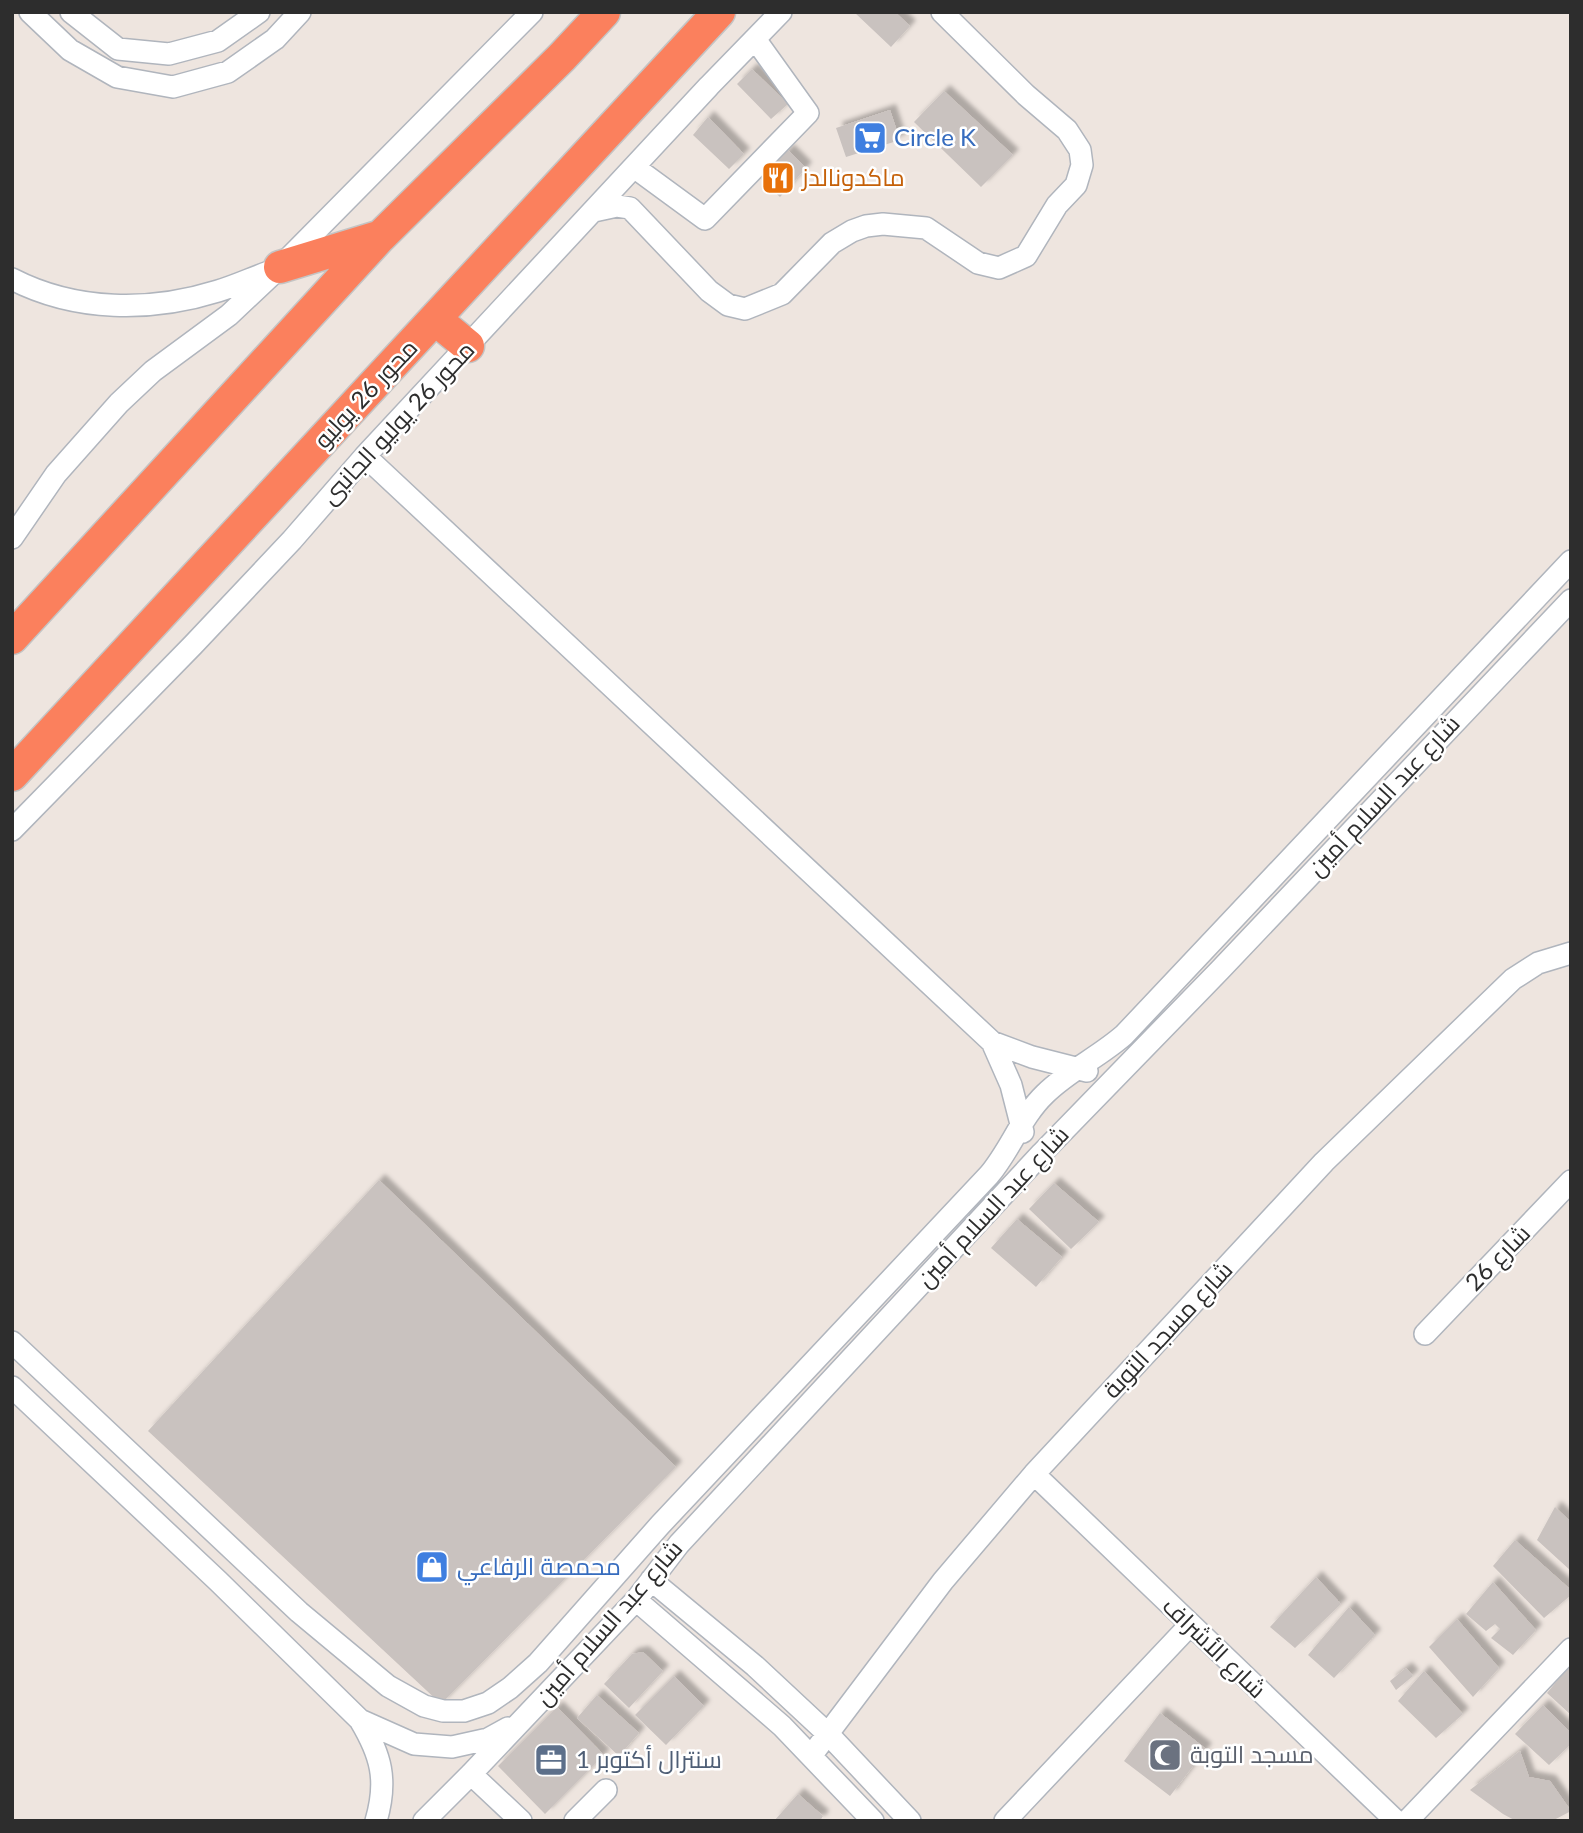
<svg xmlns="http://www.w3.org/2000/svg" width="1583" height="1833" font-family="Lato,Cairo,sans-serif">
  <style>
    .building { fill: #c9c2bf; filter: url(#shadow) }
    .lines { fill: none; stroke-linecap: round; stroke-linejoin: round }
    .minor-casing { stroke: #b0b5bd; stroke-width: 24 }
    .highway-casing { stroke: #c4c4c4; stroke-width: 35 }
    .minor { stroke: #fff; stroke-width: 21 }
    .highway { stroke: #fb805d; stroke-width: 32 }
    .labels { text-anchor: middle; stroke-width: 5; stroke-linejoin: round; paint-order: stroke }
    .shop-label { font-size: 24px; fill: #366cbe; stroke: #fff; text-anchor: start }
    .food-label { font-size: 24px; fill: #c56008; stroke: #fff; text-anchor: start }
    .street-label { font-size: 24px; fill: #2d2d2d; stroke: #fff }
    .worship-label { font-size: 24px; fill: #5b616d; stroke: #fff; text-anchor: start }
    .service-label { font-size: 24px; fill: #4e5e75; stroke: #fff; text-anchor: start }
  </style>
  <defs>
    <filter id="shadow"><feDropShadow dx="6" dy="-6" stdDeviation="2" flood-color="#0004"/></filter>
  </defs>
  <rect width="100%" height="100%" fill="#eee5df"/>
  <path class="building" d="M 854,12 L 895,12 L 910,26 L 891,47 Z
    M 752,69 L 788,104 L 771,119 L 737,84 Z
    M 944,91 L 1013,155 L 981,187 L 914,122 Z
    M 890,110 L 900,140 L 846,157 L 836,128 Z
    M 708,117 L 744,154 L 729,169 L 693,135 Z
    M 788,150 L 806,168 L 780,197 L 761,179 Z
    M 379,1180 L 676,1467 L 441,1704 L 148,1431 Z
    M 1054,1183 L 1099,1222 L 1071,1249 L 1029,1209 Z
    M 1017,1219 L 1062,1257 L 1036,1287 L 991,1248 Z
    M 1555,1507 L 1571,1522 L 1571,1571 L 1537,1540 Z
    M 1515,1540 L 1571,1590 L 1571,1595 L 1544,1618 L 1493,1566 Z
    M 1316,1577 L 1341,1604 L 1295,1648 L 1270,1627 Z
    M 1493,1582 L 1536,1630 L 1513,1655 L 1491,1638 L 1500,1629 L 1495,1624 L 1486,1631 L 1466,1614 Z
    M 1349,1607 L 1375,1635 L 1334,1678 L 1308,1655 Z
    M 1457,1619 L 1499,1668 L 1473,1697 L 1429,1647 Z
    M 643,1652 L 663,1671 L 629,1708 L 604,1684 L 632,1654 Z
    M 1571,1664 L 1571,1715 L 1547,1693 Z
    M 1406,1668 L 1413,1676 L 1396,1690 L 1390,1681 Z
    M 1424,1671 L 1463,1714 L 1436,1738 L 1398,1701 Z
    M 674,1676 L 704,1706 L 666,1745 L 635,1715 Z
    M 597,1695 L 639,1733 L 619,1756 L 577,1718 Z
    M 1543,1705 L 1571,1733 L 1571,1744 L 1549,1765 L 1515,1734 Z
    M 557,1707 L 604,1755 L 545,1814 L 498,1766 Z
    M 1160,1713 L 1206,1749 L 1170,1796 L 1124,1761 Z
    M 1520,1751 L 1529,1777 L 1550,1781 L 1571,1811 L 1552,1821 L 1516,1821 L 1503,1814 L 1470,1790 Z
    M 798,1794 L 823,1816 L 820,1821 L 774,1821 Z"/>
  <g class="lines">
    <defs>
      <path id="minor" d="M 30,12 L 70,50 L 117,77 L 173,87 L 228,72 L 275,39 L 300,12
        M 71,12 L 118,49 L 169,54 L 218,41 L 259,12
        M 634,167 L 705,219 L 808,113 L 755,39
        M 594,211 L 617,206 L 630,208 L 709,291 L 728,305 L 745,309 L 782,294 L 832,243 L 852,231 L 866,226 L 883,224 L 926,228 L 978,263 L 999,268 L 1026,256 L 1057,205 L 1076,185 L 1082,165 L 1080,150 L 1067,130 L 1026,95 L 942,12
        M 12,279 C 76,312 151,312 218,291 C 235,286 252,278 269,272
        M 365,456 L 992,1042 L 1011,1085 L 1023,1132
        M 12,538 L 56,474 L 119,403 L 153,371 L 229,315 L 280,267 L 532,12
        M 12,830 L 193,645 L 292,540 L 365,456 L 709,86 L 781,12
        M 992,1042 L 1032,1057 L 1087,1071
        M 1425,1334 L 1571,1181
        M 12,1342 L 299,1612 L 388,1686 L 424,1706 L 443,1711 L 464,1711 L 488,1703 L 510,1688 L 538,1663 L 660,1525 L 989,1175 C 1011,1149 1021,1117 1045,1094 C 1068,1071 1099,1057 1124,1035 L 1571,561
        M 12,1387 L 218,1581 L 360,1720 L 414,1744 L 452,1747 L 488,1739 L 508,1728
        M 1034,1474 L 1396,1821
        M 651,1580 L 755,1666 L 829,1735 L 910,1821
        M 636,1600 L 782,1726 L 873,1821
        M 360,1720 C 381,1755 388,1780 376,1821
        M 811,1756 L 943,1581 L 1034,1474 L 1324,1162 L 1513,979 L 1538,963 L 1571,953
        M 471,1774 L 521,1821
        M 424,1821 L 471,1774 L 636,1600 L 679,1544 L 1042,1153 L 1220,970 L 1571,600
        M 575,1821 L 606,1790
        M 1005,1821 L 1190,1625
        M 1407,1821 L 1571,1649"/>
      <path id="highway" d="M 280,267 L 378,237
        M 435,319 L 468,346
        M 12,638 L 380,237 L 562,57 L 604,12
        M 12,775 L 719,12"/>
    </defs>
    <use href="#minor" class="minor-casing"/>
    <use href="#highway" class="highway-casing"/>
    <use href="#minor" class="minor"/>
    <use href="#highway" class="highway"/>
  </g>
  <defs>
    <symbol id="supermarket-square" viewBox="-11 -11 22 22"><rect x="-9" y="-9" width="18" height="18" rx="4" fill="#3f7fe0" stroke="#fff"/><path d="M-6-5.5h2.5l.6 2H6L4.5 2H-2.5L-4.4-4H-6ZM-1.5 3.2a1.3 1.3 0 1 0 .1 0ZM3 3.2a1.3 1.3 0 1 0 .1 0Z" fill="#fff"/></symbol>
    <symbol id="restaurant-square" viewBox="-11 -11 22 22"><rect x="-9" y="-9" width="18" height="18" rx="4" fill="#e8710a" stroke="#fff"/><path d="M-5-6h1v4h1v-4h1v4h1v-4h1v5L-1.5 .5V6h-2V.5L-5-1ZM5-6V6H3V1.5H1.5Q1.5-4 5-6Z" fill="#fff"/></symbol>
    <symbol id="shop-square" viewBox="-11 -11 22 22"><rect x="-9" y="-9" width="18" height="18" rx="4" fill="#3f7fe0" stroke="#fff"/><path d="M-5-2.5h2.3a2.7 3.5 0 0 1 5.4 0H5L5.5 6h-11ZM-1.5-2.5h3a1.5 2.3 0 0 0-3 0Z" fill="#fff"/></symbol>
    <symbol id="mosque-square" viewBox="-11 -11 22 22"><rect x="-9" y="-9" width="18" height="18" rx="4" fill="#6b7280" stroke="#fff"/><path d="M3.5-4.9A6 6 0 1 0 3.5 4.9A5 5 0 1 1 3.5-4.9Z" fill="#fff"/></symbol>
    <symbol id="office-square" viewBox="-11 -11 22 22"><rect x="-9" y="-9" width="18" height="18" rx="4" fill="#5c6f8a" stroke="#fff"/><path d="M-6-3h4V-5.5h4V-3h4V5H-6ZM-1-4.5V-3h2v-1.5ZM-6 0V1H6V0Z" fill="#fff"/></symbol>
  </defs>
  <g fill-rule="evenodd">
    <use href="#supermarket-square" x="851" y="119" width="38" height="38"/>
    <use href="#restaurant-square" x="759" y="159" width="38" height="38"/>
    <use href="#shop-square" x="413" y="1548" width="38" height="38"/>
    <use href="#mosque-square" x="1146" y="1736" width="38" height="38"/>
    <use href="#office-square" x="532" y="1741" width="38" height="38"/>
  </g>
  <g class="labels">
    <g class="shop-label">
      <text x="894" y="146">Circle K</text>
      <text x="457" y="1575">محمصة الرفاعي</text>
    </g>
    <g class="food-label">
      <text x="802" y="186">ماكدونالدز</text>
    </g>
    <g class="street-label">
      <text transform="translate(366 394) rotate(-47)" y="8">محور 26 يوليو</text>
      <text transform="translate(398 423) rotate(-47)" y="8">محور 26 يوليو الجانبى</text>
      <text transform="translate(1384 796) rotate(-47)" y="8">شارع عبد السلام أمين</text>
      <text transform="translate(993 1207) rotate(-47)" y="8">شارع عبد السلام أمين</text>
      <text transform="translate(1498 1258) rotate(-46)" y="8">شارع 26</text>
      <text transform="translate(1168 1330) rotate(-47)" y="8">شارع مسجد التوبة</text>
      <text transform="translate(609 1623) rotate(-49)" y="8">شارع عبد السلام أمين</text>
      <text transform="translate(1214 1648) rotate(44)" y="8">شارع الأشراف</text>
    </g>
    <g class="worship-label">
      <text x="1190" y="1763">مسجد التوبة</text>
    </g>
    <g class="service-label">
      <text x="576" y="1768">سنترال أكتوبر 1</text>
    </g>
  </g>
  <rect width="1583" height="1833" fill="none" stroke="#2d2d2d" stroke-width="28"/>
</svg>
